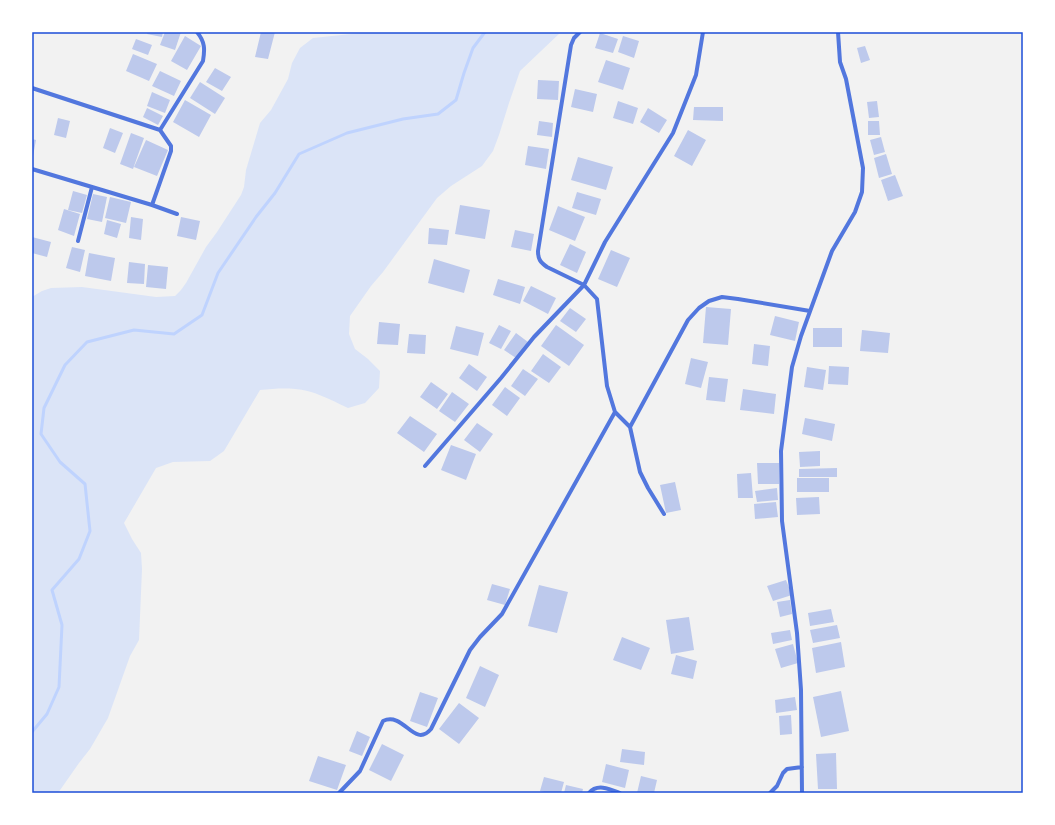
<svg xmlns="http://www.w3.org/2000/svg" width="1055" height="825" font-family="'Zilla Slab',serif">
  <style>
    .green { fill: #dbe4f7 }
    .lines { fill: none; stroke-linecap: round; stroke-linejoin: round }
    .stream { stroke: #bfd3fe; stroke-width: 3 }
    .building { fill: #bdc9ec }
    .minor { stroke: #5277de; stroke-width: 4 }
    .neatline { fill: none; stroke: #1d4ed8; stroke-width: 1.5 }
  </style>
  <rect width="100%" height="100%" fill="#f2f2f2"/>
  <path class="green" d="M 383,32 L 561,32 L 520,71 L 509,103 L 499,135 L 493,151 L 482,166 L 451,186 L 437,198 L 383,272 L 371,286 L 350,316 L 349,334 L 355,349 L 368,359 L 380,371 L 379,388 L 365,403 L 348,408 C 331,400 313,390 295,389 C 283,388 272,389 260,390 L 224,451 L 210,461 L 173,462 L 156,468 L 124,523 L 132,539 L 141,553 L 142,569 L 139,640 L 130,656 L 108,718 L 90,749 L 79,763 L 58,793 L 32,793 L 32,297 L 42,291 L 51,288 L 82,287 L 156,297 L 175,296 L 181,290 L 186,283 L 206,247 L 217,232 L 241,195 L 244,187 L 246,170 L 260,123 L 271,110 L 288,79 L 292,63 L 300,48 L 313,38 L 361,33 Z"/>
  <g class="lines">
    <path class="stream" d="M 32,732 L 47,714 L 59,687 L 62,625 L 52,590 L 79,559 L 90,531 L 85,484 L 60,462 L 41,434 L 44,408 L 65,365 L 87,342 L 134,330 L 174,334 L 202,315 L 218,273 L 256,217 L 275,193 L 299,154 L 347,133 L 403,119 L 438,114 L 456,100 L 464,73 L 473,48 L 485,32"/>
  </g>
  <path class="building" d="M 148,32 L 163,32 L 162,37 L 147,34 Z
    M 165,32 L 181,32 L 175,50 L 160,45 Z
    M 261,32 L 275,32 L 268,59 L 255,57 Z
    M 600,33 L 618,39 L 613,53 L 595,48 Z
    M 185,36 L 201,46 L 187,70 L 171,61 Z
    M 623,36 L 639,41 L 634,58 L 618,52 Z
    M 136,39 L 152,45 L 148,55 L 132,49 Z
    M 865,46 L 870,60 L 861,63 L 857,48 Z
    M 133,54 L 157,64 L 149,81 L 126,71 Z
    M 606,60 L 630,68 L 623,90 L 598,82 Z
    M 215,68 L 231,77 L 222,91 L 206,82 Z
    M 160,71 L 181,81 L 174,96 L 152,86 Z
    M 538,80 L 559,81 L 558,100 L 537,99 Z
    M 200,82 L 225,98 L 215,114 L 190,98 Z
    M 575,89 L 597,94 L 593,112 L 571,107 Z
    M 152,92 L 170,100 L 165,113 L 147,106 Z
    M 185,100 L 211,115 L 199,137 L 173,122 Z
    M 618,101 L 638,108 L 633,124 L 613,118 Z
    M 877,101 L 879,117 L 869,118 L 867,102 Z
    M 694,107 L 723,107 L 723,121 L 693,120 Z
    M 147,108 L 163,116 L 158,125 L 143,117 Z
    M 648,108 L 667,120 L 659,133 L 640,122 Z
    M 58,118 L 70,121 L 66,138 L 54,135 Z
    M 539,121 L 553,123 L 552,137 L 537,135 Z
    M 868,121 L 879,121 L 880,135 L 868,135 Z
    M 110,128 L 123,133 L 115,153 L 103,148 Z
    M 688,130 L 706,140 L 692,166 L 674,156 Z
    M 131,133 L 144,138 L 133,169 L 120,164 Z
    M 881,137 L 885,152 L 874,155 L 870,140 Z
    M 32,139 L 36,140 L 33,156 L 32,156 Z
    M 146,140 L 168,150 L 157,176 L 134,167 Z
    M 528,146 L 549,149 L 546,169 L 525,165 Z
    M 886,154 L 892,174 L 879,178 L 874,158 Z
    M 578,157 L 613,167 L 606,190 L 571,180 Z
    M 895,175 L 903,196 L 888,201 L 881,180 Z
    M 73,191 L 87,195 L 82,213 L 68,210 Z
    M 577,192 L 601,199 L 596,215 L 572,208 Z
    M 93,194 L 107,197 L 102,222 L 87,219 Z
    M 110,197 L 131,202 L 126,223 L 105,218 Z
    M 460,205 L 490,210 L 485,239 L 455,234 Z
    M 558,206 L 585,217 L 575,241 L 549,230 Z
    M 64,209 L 80,214 L 74,236 L 58,230 Z
    M 131,217 L 143,219 L 141,240 L 129,238 Z
    M 181,217 L 200,221 L 196,240 L 177,236 Z
    M 107,220 L 121,224 L 117,238 L 104,234 Z
    M 429,228 L 449,230 L 447,245 L 428,244 Z
    M 515,230 L 534,234 L 531,251 L 511,247 Z
    M 32,237 L 51,242 L 47,257 L 32,253 Z
    M 570,244 L 586,252 L 577,273 L 560,265 Z
    M 72,247 L 85,250 L 80,272 L 66,268 Z
    M 611,250 L 630,258 L 617,287 L 598,279 Z
    M 89,253 L 115,258 L 111,281 L 85,276 Z
    M 434,259 L 470,270 L 464,293 L 428,283 Z
    M 129,262 L 145,264 L 144,284 L 127,283 Z
    M 148,265 L 168,267 L 166,289 L 146,287 Z
    M 498,279 L 525,287 L 520,304 L 493,295 Z
    M 531,286 L 556,298 L 548,314 L 523,301 Z
    M 706,307 L 731,309 L 728,345 L 703,343 Z
    M 570,308 L 586,319 L 576,332 L 560,321 Z
    M 775,316 L 799,322 L 795,341 L 770,335 Z
    M 379,322 L 400,324 L 398,345 L 377,344 Z
    M 499,325 L 511,331 L 501,349 L 489,343 Z
    M 556,325 L 584,345 L 569,366 L 541,346 Z
    M 456,326 L 484,333 L 478,356 L 450,349 Z
    M 813,328 L 842,328 L 842,347 L 813,347 Z
    M 862,330 L 890,333 L 888,353 L 860,351 Z
    M 516,333 L 528,342 L 516,358 L 504,350 Z
    M 409,334 L 426,335 L 425,354 L 407,353 Z
    M 754,344 L 770,346 L 768,366 L 752,364 Z
    M 543,354 L 561,367 L 549,383 L 531,371 Z
    M 691,358 L 708,362 L 701,388 L 685,384 Z
    M 469,364 L 487,377 L 477,391 L 459,378 Z
    M 829,366 L 849,367 L 848,385 L 828,384 Z
    M 807,367 L 826,370 L 823,390 L 804,387 Z
    M 523,369 L 538,379 L 525,396 L 511,386 Z
    M 709,377 L 728,379 L 725,402 L 706,400 Z
    M 431,382 L 448,394 L 437,409 L 420,397 Z
    M 505,387 L 520,398 L 507,416 L 492,405 Z
    M 743,389 L 776,394 L 774,414 L 740,410 Z
    M 452,392 L 469,404 L 455,422 L 439,411 Z
    M 410,416 L 437,434 L 424,452 L 397,433 Z
    M 805,418 L 835,424 L 832,441 L 802,434 Z
    M 477,423 L 493,434 L 480,452 L 464,440 Z
    M 451,445 L 476,454 L 466,480 L 441,470 Z
    M 820,451 L 820,466 L 800,467 L 799,452 Z
    M 757,463 L 779,463 L 779,484 L 758,484 Z
    M 837,468 L 837,477 L 799,477 L 799,469 Z
    M 751,473 L 753,498 L 738,498 L 737,474 Z
    M 797,478 L 829,478 L 829,492 L 797,492 Z
    M 675,482 L 681,510 L 666,513 L 660,485 Z
    M 777,488 L 778,500 L 757,502 L 755,491 Z
    M 819,497 L 820,514 L 797,515 L 796,498 Z
    M 776,502 L 778,517 L 755,519 L 754,504 Z
    M 786,580 L 792,595 L 773,601 L 767,586 Z
    M 492,584 L 510,589 L 505,605 L 487,600 Z
    M 539,585 L 568,592 L 557,633 L 528,626 Z
    M 790,600 L 792,614 L 780,617 L 777,602 Z
    M 831,609 L 834,622 L 810,626 L 808,613 Z
    M 689,617 L 694,650 L 671,654 L 666,620 Z
    M 837,625 L 840,638 L 813,643 L 810,630 Z
    M 790,630 L 792,640 L 773,644 L 771,633 Z
    M 622,637 L 650,648 L 641,670 L 613,660 Z
    M 841,642 L 845,667 L 816,673 L 812,648 Z
    M 793,644 L 798,663 L 781,668 L 775,649 Z
    M 676,655 L 697,661 L 693,679 L 671,674 Z
    M 480,666 L 499,675 L 485,707 L 466,698 Z
    M 841,691 L 849,731 L 821,737 L 813,697 Z
    M 420,692 L 438,698 L 427,727 L 410,721 Z
    M 795,697 L 797,710 L 776,713 L 775,700 Z
    M 459,703 L 479,718 L 459,744 L 439,729 Z
    M 791,715 L 792,734 L 780,735 L 779,716 Z
    M 357,731 L 370,737 L 362,756 L 349,751 Z
    M 382,744 L 404,755 L 391,781 L 369,770 Z
    M 622,749 L 645,752 L 644,765 L 620,762 Z
    M 836,753 L 837,789 L 818,789 L 816,754 Z
    M 318,756 L 346,765 L 337,790 L 309,781 Z
    M 606,764 L 629,770 L 625,788 L 602,782 Z
    M 641,776 L 657,780 L 654,793 L 637,793 Z
    M 544,777 L 564,782 L 561,793 L 549,793 L 540,791 Z
    M 566,785 L 583,789 L 582,793 L 564,793 Z"/>
  <g class="lines">
    <path class="minor" d="M 580,32 L 574,38 L 571,45 L 538,251 C 538,259 540,262 547,267 L 584,285 L 597,299 L 607,386 L 615,412 L 630,427 L 640,472 L 648,488 L 664,514
      M 32,88 L 160,130 L 171,146 L 171,151 L 152,205 L 32,169
      M 160,130 L 203,61 C 205,49 205,42 197,32
      M 152,205 L 177,214
      M 78,241 L 92,187
      M 630,427 L 688,320 L 699,308 L 709,301 L 722,297 L 738,299 L 810,311
      M 425,466 L 501,378 L 534,337 L 584,285 L 605,242 L 673,133 L 696,75 L 703,32
      M 339,793 L 360,771 L 383,721 C 404,711 414,749 431,729 L 470,650 L 480,637 L 502,614 L 615,412
      M 589,793 C 597,783 610,789 620,793
      M 770,793 L 777,786 L 783,773 L 787,769 L 802,767
      M 802,793 L 801,690 L 797,633 L 782,521 L 781,451 L 792,367 L 801,336 L 832,251 L 855,212 L 862,192 L 863,168 L 846,79 L 840,62 L 838,32"/>
  </g>
  <rect width="1055" height="825" fill="none" stroke="#ffffff" stroke-width="66"/>
  <rect x="33" y="33" width="989" height="759" class="neatline"/>
</svg>
